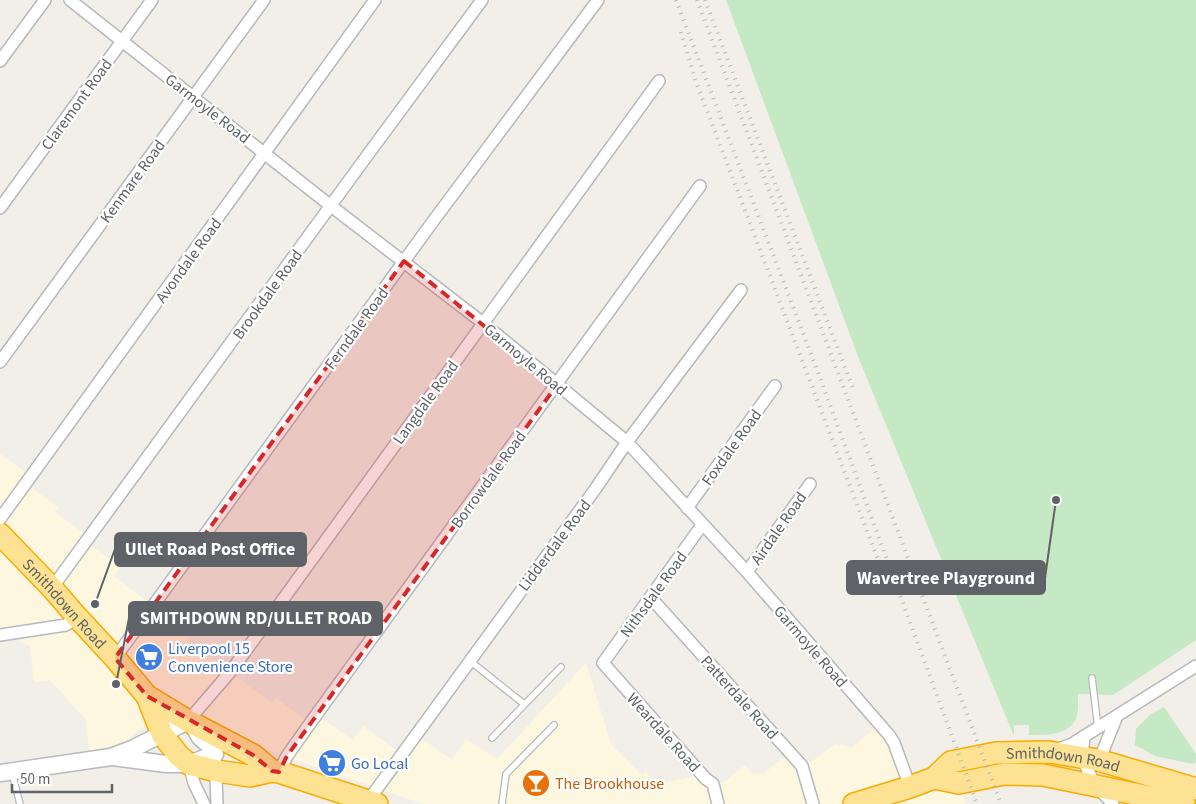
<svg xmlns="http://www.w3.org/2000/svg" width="1196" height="804" font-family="'Source Sans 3',sans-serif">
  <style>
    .commercial { fill: #fef7e0 }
    .green { fill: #c5e8c5 }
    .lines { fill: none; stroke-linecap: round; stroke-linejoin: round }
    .lane-casing { stroke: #b5b8bc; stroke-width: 8 }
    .street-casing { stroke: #b5b8bc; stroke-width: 14 }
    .secondary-casing { stroke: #b6babf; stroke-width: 19 }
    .highway-casing { stroke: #f9ab00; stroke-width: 24 }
    .lane { stroke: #fff; stroke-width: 5.5 }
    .street { stroke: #fff; stroke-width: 11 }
    .secondary { stroke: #fff; stroke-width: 16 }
    .highway { stroke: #fde293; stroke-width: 21 }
    .rail { stroke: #b6b7b8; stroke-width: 4; stroke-dasharray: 1 6; stroke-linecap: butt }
    .marked { fill: #d62828; fill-opacity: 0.2; stroke: #d62828; stroke-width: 4; stroke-dasharray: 10 6; stroke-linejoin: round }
    .labels { text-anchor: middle; stroke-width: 4.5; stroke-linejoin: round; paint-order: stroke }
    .street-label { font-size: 16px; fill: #5f6368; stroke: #fff }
    .shop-label { font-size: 16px; fill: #366cbe; stroke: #fff; text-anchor: start }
    .food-label { font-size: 16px; fill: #c56008; stroke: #fff; text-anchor: start }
    .leader { fill: none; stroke: #5f6368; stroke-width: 2 }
    .callout-dot { fill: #5f6368; stroke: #fff; stroke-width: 2 }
    .callout { fill: #5f6368; stroke: #5f6368; stroke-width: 2 }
    .callout-label { font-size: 18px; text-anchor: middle; font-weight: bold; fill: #fff }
  </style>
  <rect width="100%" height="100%" fill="#f1efe8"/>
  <path class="commercial" d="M 0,454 L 24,471 L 29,486 L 58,507 L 55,512 L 85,534 L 90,545 L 120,567 L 114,576 L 190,634 L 187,640 L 272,703 L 276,698 L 304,719 L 321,718 L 353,740 L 363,726 L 396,750 L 421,738 L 452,760 L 466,739 L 497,759 L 586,663 L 611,744 L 642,775 L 646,772 L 657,784 L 692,777 L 695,775 L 719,783 L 726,781 L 745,765 L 753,774 L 764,773 L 788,754 L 811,762 L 835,744 L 852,747 L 877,727 L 886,740 L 895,766 L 963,794 L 966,804 L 423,804 L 276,753 L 212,722 L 182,704 L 166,719 L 137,731 L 125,743 L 89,751 L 86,720 L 50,680 L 34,682 L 30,646 L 0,633 Z"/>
  <path class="green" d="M 726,0 L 1196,0 L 1196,640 L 1113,695 L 1078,694 C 1078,701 1079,711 1076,718 C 1070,736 1044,735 1029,735 L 1029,725 L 1014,725 L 1014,735 L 1013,734 L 859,359 Z
    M 1164,707 L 1196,754 L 1196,762 L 1193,764 L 1155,756 L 1135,745 L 1136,729 L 1151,714 Z"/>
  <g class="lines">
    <defs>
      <path id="lane" d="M 470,661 L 524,704
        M 1092,678 L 1098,728
        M 492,738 L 561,667
        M 12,773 L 20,804
        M 502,804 L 506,774 L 554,725"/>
      <path id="street" d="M 70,0 L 331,206 L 483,323 L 627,442 L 747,572 L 889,735 L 894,743 L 910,787
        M 0,61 L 45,0
        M 0,208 L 152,0
        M 0,362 L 264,0
        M 687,508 L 775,386
        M 0,519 L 375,0
        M 702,525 L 603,663 L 706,779 L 713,784 L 718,804
        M 747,572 L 810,484
        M 52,588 L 361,164 L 482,0
        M 651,598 L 802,766 L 813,804
        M 0,635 L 66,625 L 77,617
        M 115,658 L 434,220 L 598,0
        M 1084,736 L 1082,758 L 1095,785 L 1113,804
        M 1058,749 L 1072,744 L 1196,666
        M 1098,763 L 1117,716
        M 189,764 L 194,783 L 204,804
        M 279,772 L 287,756 L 311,722 L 700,186
        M 368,801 L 596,488 L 627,442 L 741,290
        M 217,804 L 215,754 L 198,739 L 188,721 L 231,671 L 659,81"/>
      <path id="secondary" d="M 113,757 L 166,764 L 189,764 L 215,754
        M 0,773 L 111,757 L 132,749 L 188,721"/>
      <g id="highway">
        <path id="s1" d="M 0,534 L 52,588 L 77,617 L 115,658 L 147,696 L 188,721 L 253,755 L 272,771"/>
        <path d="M 147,696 L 162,734 L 179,756 L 189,764 L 217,771 L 250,776 L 272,771 L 279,772 L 377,804"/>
        <path d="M 934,778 L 959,783 L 1004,774 L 1043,775 L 1184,804"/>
        <path id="s2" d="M 854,804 L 910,787 L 934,778 L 951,762 L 996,753 L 1049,752 L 1098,760 L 1196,789"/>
      </g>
    </defs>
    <use href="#lane" class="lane-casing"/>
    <use href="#street" class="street-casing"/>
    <use href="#secondary" class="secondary-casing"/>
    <use href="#highway" class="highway-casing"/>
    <use href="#lane" class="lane"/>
    <use href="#street" class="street"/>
    <use href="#secondary" class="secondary"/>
    <use href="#highway" class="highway"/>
    <path class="rail" d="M 676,0 L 819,375 L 977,804
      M 697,0 L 1001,804
      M 705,0 L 854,391
      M 681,32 L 695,79 L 891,594"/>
  </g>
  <path class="marked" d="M 404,261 L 557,385 L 287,756 L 279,772 L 272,771 L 253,755 L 147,696 L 115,658 Z"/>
  <defs>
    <symbol id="supermarket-disc" viewBox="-11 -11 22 22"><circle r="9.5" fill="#3f7fe0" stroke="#fff"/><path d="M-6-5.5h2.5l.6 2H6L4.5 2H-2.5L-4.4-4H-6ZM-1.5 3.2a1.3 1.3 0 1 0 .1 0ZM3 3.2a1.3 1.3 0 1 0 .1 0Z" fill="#fff"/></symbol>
    <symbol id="bar-disc" viewBox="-11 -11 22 22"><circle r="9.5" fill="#e8710a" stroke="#fff"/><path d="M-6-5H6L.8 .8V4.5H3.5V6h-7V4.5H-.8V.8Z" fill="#fff"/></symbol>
  </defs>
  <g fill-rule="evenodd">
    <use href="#supermarket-disc" x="133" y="641" width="32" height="32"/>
    <use href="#supermarket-disc" x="316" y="747" width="32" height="32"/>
    <use href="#bar-disc" x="520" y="767" width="32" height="32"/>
  </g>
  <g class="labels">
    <g class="street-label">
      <text transform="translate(76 104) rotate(-54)" y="6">Claremont Road</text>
      <text transform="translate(208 108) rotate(38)" y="6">Garmoyle Road</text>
      <text transform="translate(132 181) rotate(-54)" y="6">Kenmare Road</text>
      <text transform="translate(188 260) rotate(-54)" y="6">Avondale Road</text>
      <text transform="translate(267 294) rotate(-54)" y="6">Brookdale Road</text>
      <text transform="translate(356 328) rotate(-54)" y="6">Ferndale Road</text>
      <text transform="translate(526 359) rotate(40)" y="6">Garmoyle Road</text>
      <text transform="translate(425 402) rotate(-54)" y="6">Langdale Road</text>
      <text transform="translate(731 447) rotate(-54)" y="6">Foxdale Road</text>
      <text transform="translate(488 479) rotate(-54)" y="6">Borrowdale Road</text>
      <text transform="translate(778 528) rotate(-55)" y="6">Airdale Road</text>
      <text transform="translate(554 545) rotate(-53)" y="6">Lidderdale Road</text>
      <text transform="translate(653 594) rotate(-54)" y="6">Nithsdale Road</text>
      <text dy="6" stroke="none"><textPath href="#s1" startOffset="95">Smithdown Road</textPath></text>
      <text transform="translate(811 646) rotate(49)" y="6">Garmoyle Road</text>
      <text transform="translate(740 697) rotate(48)" y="6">Patterdale Road</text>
      <text transform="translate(664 732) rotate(48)" y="6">Weardale Road</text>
      <text dy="6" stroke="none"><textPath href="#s2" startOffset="221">Smithdown Road</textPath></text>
    </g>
    <g class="shop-label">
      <text x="168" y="654">Liverpool 15<tspan x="168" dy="18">Convenience Store</tspan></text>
      <text x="351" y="769">Go Local</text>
    </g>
    <g class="food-label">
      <text x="555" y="789">The Brookhouse</text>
    </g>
  </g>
  <path class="leader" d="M95 604L115 549M1056 500L1045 578M116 684L129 618"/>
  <g class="callout-dot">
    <circle cx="95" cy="604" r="5"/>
    <circle cx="1056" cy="500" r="5"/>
    <circle cx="116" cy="684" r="5"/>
  </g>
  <g class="callout">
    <rect x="115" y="533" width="191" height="33" rx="5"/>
    <rect x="847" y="561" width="198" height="33" rx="5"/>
    <rect x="129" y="602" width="253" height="33" rx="5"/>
  </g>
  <g class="callout-label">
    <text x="210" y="555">Ullet Road Post Office</text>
    <text x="946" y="584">Wavertree Playground</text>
    <text x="256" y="624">SMITHDOWN RD/ULLET ROAD</text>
  </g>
  <path d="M12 784v8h100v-8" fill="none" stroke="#5f6368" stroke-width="2.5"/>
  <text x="20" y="784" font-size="15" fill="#5f6368" stroke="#ffffff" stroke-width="4" paint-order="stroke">50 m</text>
</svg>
